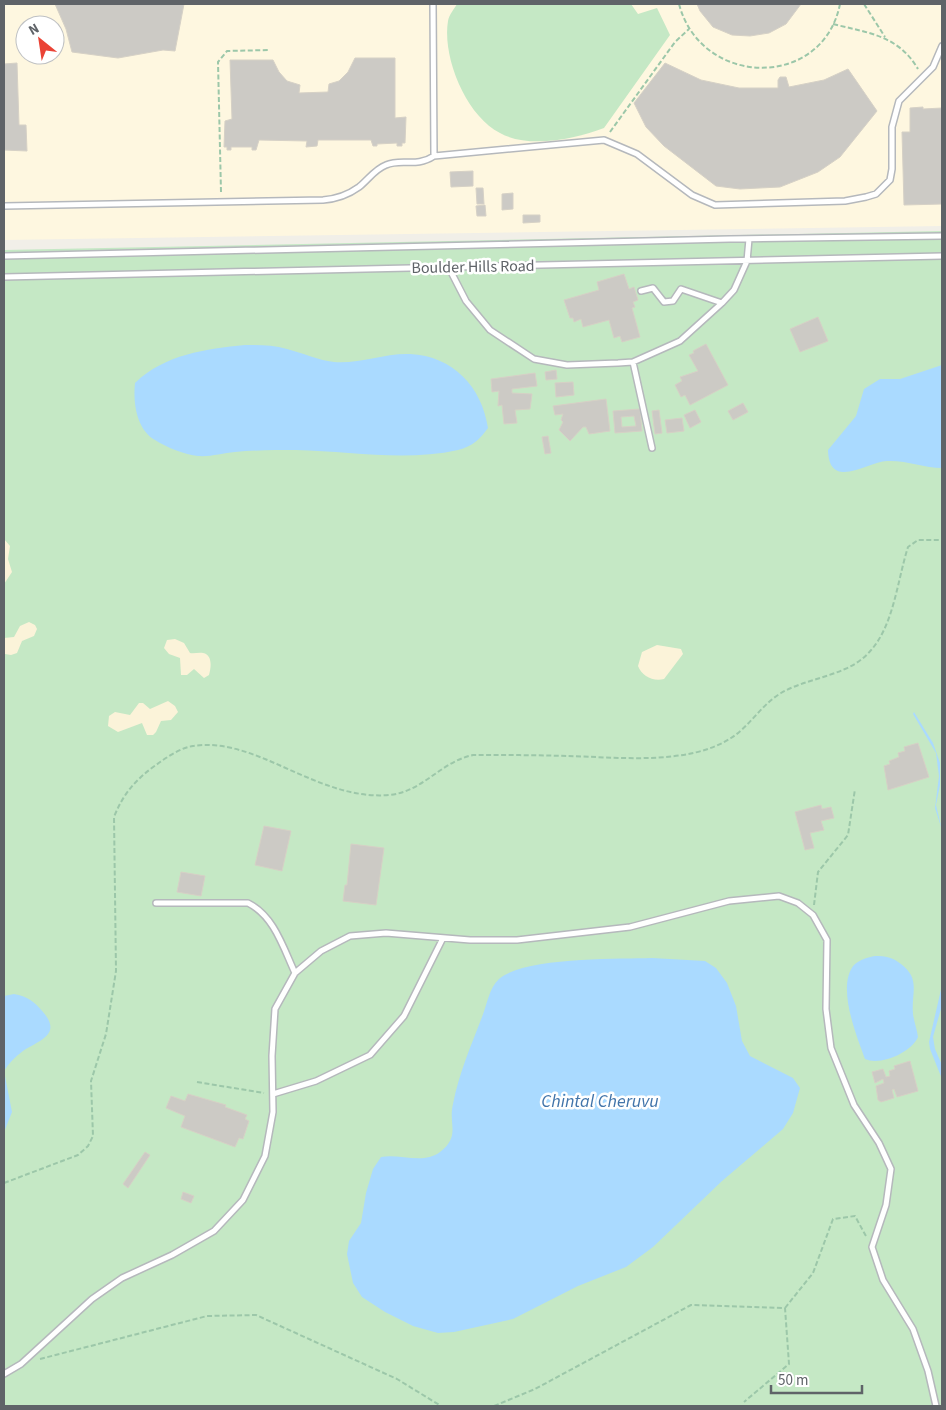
<svg xmlns="http://www.w3.org/2000/svg" width="946" height="1410" font-family="'Source Sans 3',sans-serif">
  <style>
    .commercial { fill: #fef7e0; fill-rule: evenodd }
    .green { fill: #c5e8c5 }
    .sand { fill: #fbf3d9 }
    .water { fill: #aadaff }
    .building { fill: #cccac5; stroke: #d6d1c6; fill-rule: evenodd }
    .lines { fill: none; stroke-linecap: round; stroke-linejoin: round }
    .service-casing { stroke: #b5b8bc; stroke-width: 8 }
    .path { stroke: #9cc7a9; stroke-width: 2; stroke-dasharray: 5 2.5; stroke-linecap: butt }
    .service { stroke: #fff; stroke-width: 5 }
    .labels { text-anchor: middle; stroke-width: 5; stroke-linejoin: round; paint-order: stroke }
    .street-label { font-size: 16px; fill: #5f6368; stroke: #fff }
    .water-label { font-size: 18px; font-style: italic; fill: #4174aa; stroke: #fff }
  </style>
  <rect width="100%" height="100%" fill="#f1efe8"/>
  <path class="commercial" d="M 4,4 L 942,4 L 942,226 L 4,240 ZM 25,25 L 55,25 L 55,55 L 25,55 Z"/>
  <path class="green" d="M 457,4 L 631,4 L 638,14 L 657,8 L 670,35 L 604,128 C 575,139 529,149 500,133 C 466,116 442,57 448,21 C 449,15 454,9 457,4 Z
    M 942,231 L 942,1406 L 4,1406 L 4,250 Z"/>
  <path class="sand" d="M 4,539 L 10,546 L 8,559 L 12,572 L 4,584 Z
    M 29,622 L 35,625 L 37,629 L 34,636 L 22,641 L 17,653 L 11,655 L 5,654 L 4,638 L 14,637 L 20,626 Z
    M 175,639 L 184,643 L 190,653 C 194,654 199,652 203,653 C 213,655 211,668 209,675 L 204,678 L 194,669 L 187,675 L 181,675 L 180,658 L 169,654 L 164,648 L 167,640 Z
    M 657,645 L 681,649 L 683,654 L 664,679 C 653,682 642,676 638,666 L 642,652 Z
    M 168,701 L 175,706 L 178,712 L 171,720 L 161,721 L 156,732 L 153,735 L 147,735 L 142,723 L 118,732 L 108,726 L 109,716 L 115,712 L 130,715 L 139,703 L 143,703 L 150,709 Z"/>
  <path class="water" d="M 245,345 C 259,345 273,345 287,349 C 303,353 317,360 334,362 C 360,364 384,353 410,354 C 453,356 482,387 488,428 C 479,440 473,446 458,450 C 404,462 350,451 296,450 C 276,450 255,450 235,452 C 223,453 210,457 198,456 C 185,455 166,447 155,440 C 136,429 133,402 135,383 C 165,354 206,349 245,345 Z
    M 942,365 L 942,468 C 924,468 906,460 887,461 C 869,461 829,492 828,450 L 856,416 L 864,389 L 880,379 L 900,379 Z
    M 914,712 L 933,743 L 940,763 L 940,785 L 936,805 L 942,830 L 935,808 L 939,776 L 936,753 L 913,714 Z
    M 875,956 C 886,956 892,957 901,964 C 921,979 911,993 913,1014 C 914,1022 917,1029 918,1037 C 911,1053 880,1066 865,1059 C 857,1037 836,986 854,965 C 859,960 868,957 875,956 Z
    M 652,958 L 705,961 L 716,968 L 727,983 L 736,1006 L 742,1041 L 750,1056 L 793,1078 L 800,1088 L 793,1113 L 783,1129 L 722,1181 L 653,1247 L 626,1267 L 578,1286 L 513,1319 L 454,1332 L 438,1333 L 413,1326 L 385,1312 L 362,1297 L 353,1283 L 347,1254 L 349,1241 L 361,1223 L 366,1193 L 373,1169 L 381,1157 C 399,1153 423,1165 440,1152 C 461,1136 448,1124 453,1104 C 459,1073 471,1046 482,1017 C 487,1005 489,988 499,979 C 524,957 618,959 652,958 Z
    M 942,985 L 942,1005 L 933,1037 L 935,1049 L 942,1065 L 942,1079 L 930,1049 L 929,1042 Z
    M 14,994 C 27,996 35,1002 43,1012 C 63,1035 38,1041 23,1051 C 15,1057 9,1063 4,1071 L 12,1112 L 4,1132 L 4,996 Z"/>
  <path class="building" d="M 55,4 L 184,4 L 175,51 L 163,50 L 118,58 L 72,52 L 66,29 Z
    M 697,4 L 801,4 L 786,24 L 769,33 L 750,36 L 732,35 L 713,27 L 700,11 Z
    M 355,58 L 395,58 L 395,118 L 406,117 L 405,143 L 402,143 L 402,146 L 397,146 L 397,143 L 377,144 L 377,146 L 373,146 L 371,140 L 318,140 L 317,146 L 306,147 L 307,141 L 259,140 L 256,150 L 252,150 L 252,147 L 231,147 L 231,150 L 227,150 L 227,147 L 224,147 L 225,121 L 232,119 L 230,60 L 273,60 L 279,72 L 287,81 L 300,85 L 299,93 L 328,92 L 329,84 L 339,81 L 348,72 Z
    M 17,63 L 19,125 L 26,125 L 27,151 L 4,150 L 4,64 Z
    M 665,63 L 701,80 L 739,88 L 778,88 L 778,80 L 780,77 L 786,77 L 789,87 L 824,80 L 848,69 L 877,111 L 840,157 L 818,172 L 780,187 L 740,189 L 716,186 L 664,146 L 646,127 L 634,103 Z
    M 923,107 L 923,109 L 942,108 L 942,204 L 904,205 L 902,132 L 910,132 L 910,108 Z
    M 473,171 L 473,186 L 451,187 L 450,172 Z
    M 476,188 L 483,188 L 484,204 L 477,204 Z
    M 513,193 L 513,209 L 502,210 L 502,194 Z
    M 485,205 L 486,216 L 477,216 L 476,206 Z
    M 523,215 L 540,215 L 540,222 L 523,223 Z
    M 624,274 L 629,289 L 634,287 L 638,300 L 633,302 L 635,307 L 632,308 L 640,337 L 622,342 L 620,336 L 614,338 L 609,320 L 583,327 L 581,319 L 574,322 L 573,318 L 570,318 L 564,300 L 599,290 L 597,282 Z
    M 818,317 L 828,341 L 800,352 L 790,329 Z
    M 706,344 L 728,385 L 690,405 L 685,395 L 681,397 L 675,385 L 682,381 L 680,377 L 698,371 L 689,355 L 694,353 L 693,351 Z
    M 556,370 L 557,379 L 546,380 L 545,372 Z
    M 535,373 L 537,386 L 512,389 L 512,393 L 532,394 L 530,409 L 515,410 L 517,423 L 504,424 L 502,405 L 498,406 L 499,391 L 492,392 L 491,379 Z
    M 573,382 L 574,395 L 556,397 L 555,383 Z
    M 606,399 L 610,431 L 589,434 L 586,427 L 583,427 L 570,441 L 559,430 L 563,422 L 561,420 L 563,414 L 555,415 L 553,406 Z
    M 743,403 L 748,412 L 733,420 L 728,411 Z
    M 640,409 L 642,431 L 615,433 L 613,411 ZM 634,416 L 636,426 L 622,427 L 621,417 Z
    M 659,410 L 662,433 L 655,434 L 652,411 Z
    M 695,410 L 701,422 L 690,428 L 684,415 Z
    M 682,418 L 684,431 L 667,433 L 665,420 Z
    M 548,436 L 551,453 L 545,454 L 542,437 Z
    M 918,743 L 929,777 L 888,790 L 884,766 L 890,764 L 889,761 L 899,757 L 898,753 L 905,751 L 904,747 Z
    M 821,805 L 822,809 L 831,807 L 834,818 L 821,821 L 824,830 L 810,833 L 814,848 L 805,850 L 795,812 Z
    M 264,826 L 291,831 L 282,871 L 255,865 Z
    M 351,844 L 384,848 L 376,905 L 343,901 L 345,885 L 347,885 Z
    M 181,872 L 205,876 L 201,896 L 177,892 Z
    M 910,1061 L 918,1091 L 897,1097 L 894,1089 L 892,1090 L 894,1098 L 881,1102 L 878,1100 L 876,1086 L 884,1083 L 883,1079 L 875,1083 L 872,1072 L 883,1069 L 886,1077 L 890,1076 L 889,1071 L 895,1069 L 894,1066 Z
    M 188,1094 L 226,1105 L 225,1107 L 247,1115 L 245,1119 L 249,1121 L 243,1139 L 239,1138 L 235,1147 L 181,1127 L 185,1116 L 166,1108 L 171,1096 L 185,1101 Z
    M 145,1152 L 150,1155 L 128,1188 L 123,1184 Z
    M 183,1192 L 194,1196 L 191,1203 L 181,1199 Z"/>
  <g class="lines">
    <defs>
      <path id="service" d="M 433,4 L 434,156
        M 4,206 L 323,200 C 336,199 348,195 359,187 C 368,180 375,169 386,165 C 402,158 416,168 434,156 L 604,140 L 637,154 L 692,195 L 715,205 L 845,201 L 866,197 L 876,194 L 890,180 L 892,169 L 892,127 L 899,101 L 933,67 L 942,46
        M 4,256 L 730,239 L 942,236
        M 448,266 L 466,301 L 490,330 L 534,359 L 567,365 L 618,363 L 633,362 L 680,341 L 722,303 L 734,290 L 747,261 L 749,239
        M 4,277 L 942,256
        M 641,291 L 653,288 L 664,302 L 673,301 L 681,289 L 722,303
        M 633,362 L 652,448
        M 156,903 L 248,903 C 274,916 283,947 295,973
        M 273,1094 L 316,1081 L 370,1055 L 404,1016 L 443,938
        M 4,1374 L 21,1364 L 92,1299 L 122,1278 L 172,1255 L 214,1231 L 243,1200 L 265,1156 L 273,1112 L 272,1056 L 275,1009 L 295,973 L 321,951 L 350,936 L 386,933 L 470,940 L 517,940 L 630,927 L 729,901 L 779,896 L 798,903 L 813,915 L 827,940 L 826,1009 L 831,1048 L 854,1105 L 879,1143 L 891,1169 L 886,1205 L 872,1247 L 883,1280 L 913,1329 L 928,1371 L 936,1406"/>
    </defs>
    <use href="#service" class="service-casing"/>
    <path class="path" d="M 679,4 C 701,88 823,90 840,4
      M 864,4 L 885,37
      M 833,24 C 868,33 898,35 918,69
      M 610,132 L 675,42 L 689,29
      M 221,192 L 218,62 L 227,51 L 269,50
      M 814,905 L 818,872 L 848,835 L 855,789
      M 197,1082 L 264,1093
      M 4,1183 L 78,1155 L 88,1146 L 93,1136 L 91,1081 L 106,1034 L 116,971 L 114,817 C 123,794 136,779 156,765 C 167,757 180,748 193,746 C 257,736 317,801 389,795 C 423,792 440,762 473,755 C 504,755 536,755 567,756 C 616,757 688,766 731,738 C 750,726 761,705 781,693 C 800,682 825,678 845,669 C 893,649 894,591 908,547 L 918,540 L 942,540
      M 785,1308 L 813,1273 L 833,1219 L 855,1216 L 867,1238
      M 40,1359 L 207,1316 L 256,1315 L 397,1379 L 441,1406
      M 494,1406 L 535,1389 L 691,1305 L 785,1308 L 789,1364 L 744,1402"/>
    <use href="#service" class="service"/>
  </g>
  <g class="labels">
    <g class="street-label">
      <text transform="translate(473 266) rotate(-1)" y="6">Boulder Hills Road</text>
    </g>
    <g class="water-label">
      <text x="600" y="1107">Chintal Cheruvu</text>
    </g>
  </g>
  <rect width="946" height="1410" fill="none" stroke="#5f6368" stroke-width="10"/>
  <g transform="translate(40 40) rotate(330)"><circle r="24" fill="#ffffff" stroke="#bfc1c3"/>
  <path d="M0-4L9 19L0 12L-9 19Z" fill="#ea4335"/>
  <text y="-8" font-size="14" font-weight="bold" text-anchor="middle" fill="#5f6368">N</text>
  </g>
  <path d="M771 1385v8h91v-8" fill="none" stroke="#5f6368" stroke-width="2.5"/>
  <text x="778" y="1385" font-size="15" fill="#5f6368" stroke="#ffffff" stroke-width="4" paint-order="stroke">50 m</text>
</svg>
